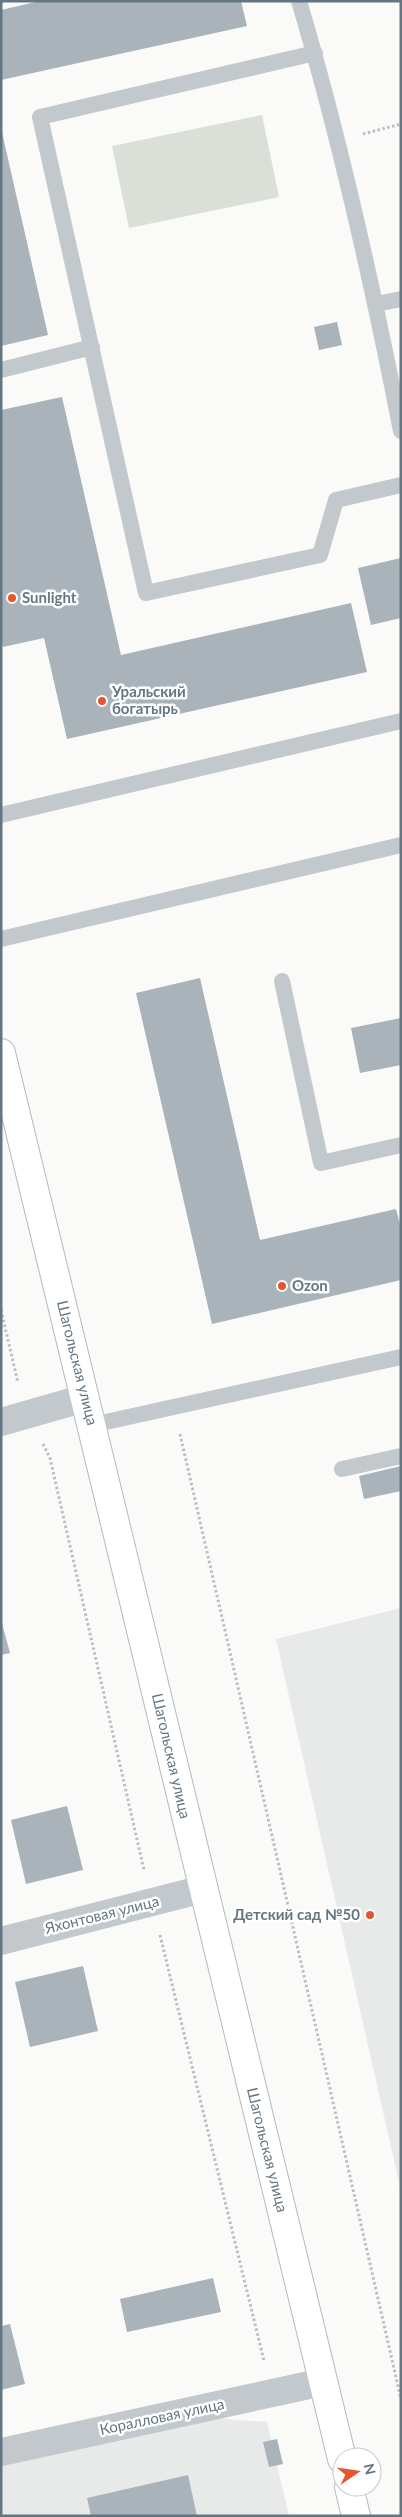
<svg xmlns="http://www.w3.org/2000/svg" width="402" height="2517" font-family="Lato,sans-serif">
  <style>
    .built { fill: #e8e9e9 }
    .green { fill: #dadfd7 }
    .building { fill: #aab3b9 }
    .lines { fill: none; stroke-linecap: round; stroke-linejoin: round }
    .secondary-casing { stroke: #b3babf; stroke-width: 30 }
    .path { stroke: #bbbfc2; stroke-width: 3; stroke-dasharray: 2.5 2.5; stroke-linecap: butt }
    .lane { stroke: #c3c8cc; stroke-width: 16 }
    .street { stroke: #c3c8cc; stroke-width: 28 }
    .secondary { stroke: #fff; stroke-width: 28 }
    .poi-dot { fill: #e4572e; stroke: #fff; stroke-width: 2 }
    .labels { text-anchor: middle; stroke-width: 5; stroke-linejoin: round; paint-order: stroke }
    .poi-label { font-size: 15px; font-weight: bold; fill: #657683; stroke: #fff; text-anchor: start }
    .street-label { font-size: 15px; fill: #657683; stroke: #fff }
  </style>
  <rect width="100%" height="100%" fill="#fafaf8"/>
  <path class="built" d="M 401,1608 L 401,2191 L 276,1639 Z
    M 202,2417 L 267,2422 L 289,2516 L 1,2516 L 1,2461 Z"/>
  <path class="green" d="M 262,115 L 279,197 L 129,228 L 112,146 Z"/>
  <path class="building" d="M 40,1 L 241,1 L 247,26 L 1,80 L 1,10 Z
    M 1,128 L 48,335 L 1,346 Z
    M 337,322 L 342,345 L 319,350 L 314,327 Z
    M 62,397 L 121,655 L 351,603 L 367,672 L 67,739 L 44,638 L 3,647 L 1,639 L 1,410 Z
    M 401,558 L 401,618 L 371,625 L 358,568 Z
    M 200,978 L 260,1240 L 396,1209 L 401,1228 L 401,1280 L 212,1324 L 136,993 Z
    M 401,1018 L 401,1065 L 360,1073 L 351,1028 Z
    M 401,1466 L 401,1491 L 364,1499 L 359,1476 Z
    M 1,1620 L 10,1653 L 1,1655 Z
    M 67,1806 L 83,1870 L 26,1884 L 11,1820 Z
    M 83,1966 L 98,2031 L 30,2047 L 15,1982 Z
    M 213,2278 L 221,2312 L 127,2332 L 120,2299 Z
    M 10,2324 L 25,2384 L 1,2390 L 1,2326 Z
    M 277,2439 L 283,2464 L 269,2467 L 263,2442 Z
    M 188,2475 L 197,2516 L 91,2516 L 87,2498 Z"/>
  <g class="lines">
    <defs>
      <path id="secondary" d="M 1,1053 L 342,2459
        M 349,2487 L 356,2516"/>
    </defs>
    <use href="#secondary" class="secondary-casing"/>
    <path class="path" d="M 363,134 L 401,124
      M 1,1310 L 18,1383
      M 180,1434 L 401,2399
      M 43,1444 L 50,1458 L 144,1870
      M 160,1935 L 264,2361"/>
    <path class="lane" d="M 299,1 C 341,142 373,287 401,431
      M 315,53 L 40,117 L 146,593 L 320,555 L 336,500 L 401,485
      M 376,304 L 401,299
      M 1,370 L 92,347
      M 1,815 L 401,721
      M 1,939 L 401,845
      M 282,981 L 321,1163 L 401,1145
      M 92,1425 L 401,1357
      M 342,1469 L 401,1456"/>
    <path class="street" d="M 1,1422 L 85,1398
      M 1,1941 L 203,1889
      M 1,2452 L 323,2382"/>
    <use href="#secondary" class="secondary"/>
  </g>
  <g class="poi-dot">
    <circle cx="12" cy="598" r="5"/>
    <circle cx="102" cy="701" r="5"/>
    <circle cx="282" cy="1286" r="5"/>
    <circle cx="370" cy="1915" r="5"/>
  </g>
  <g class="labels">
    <g class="poi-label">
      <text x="22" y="603">Sunlight</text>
      <text x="112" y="697">Уральский<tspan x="112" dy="17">богатырь</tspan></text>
      <text x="292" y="1291">Ozon</text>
      <text x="360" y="1920" text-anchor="end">Детский сад №50</text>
    </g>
    <g class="street-label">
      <text transform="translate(77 1363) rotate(76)" y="5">Шагольская улица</text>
      <text transform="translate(171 1756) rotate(77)" y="5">Шагольская улица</text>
      <text transform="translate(102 1915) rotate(-14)" y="5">Яхонтовая улица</text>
      <text transform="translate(267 2150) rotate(76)" y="5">Шагольская улица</text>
      <text transform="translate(162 2417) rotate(-12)" y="5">Коралловая улица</text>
    </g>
  </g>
  <rect width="402" height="2517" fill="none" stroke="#657683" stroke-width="5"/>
  <g transform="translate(357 2472) rotate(77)"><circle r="24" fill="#ffffff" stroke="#c1c8cd"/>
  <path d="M0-4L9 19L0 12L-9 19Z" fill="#e4572e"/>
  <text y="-8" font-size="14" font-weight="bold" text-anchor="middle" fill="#657683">N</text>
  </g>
</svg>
